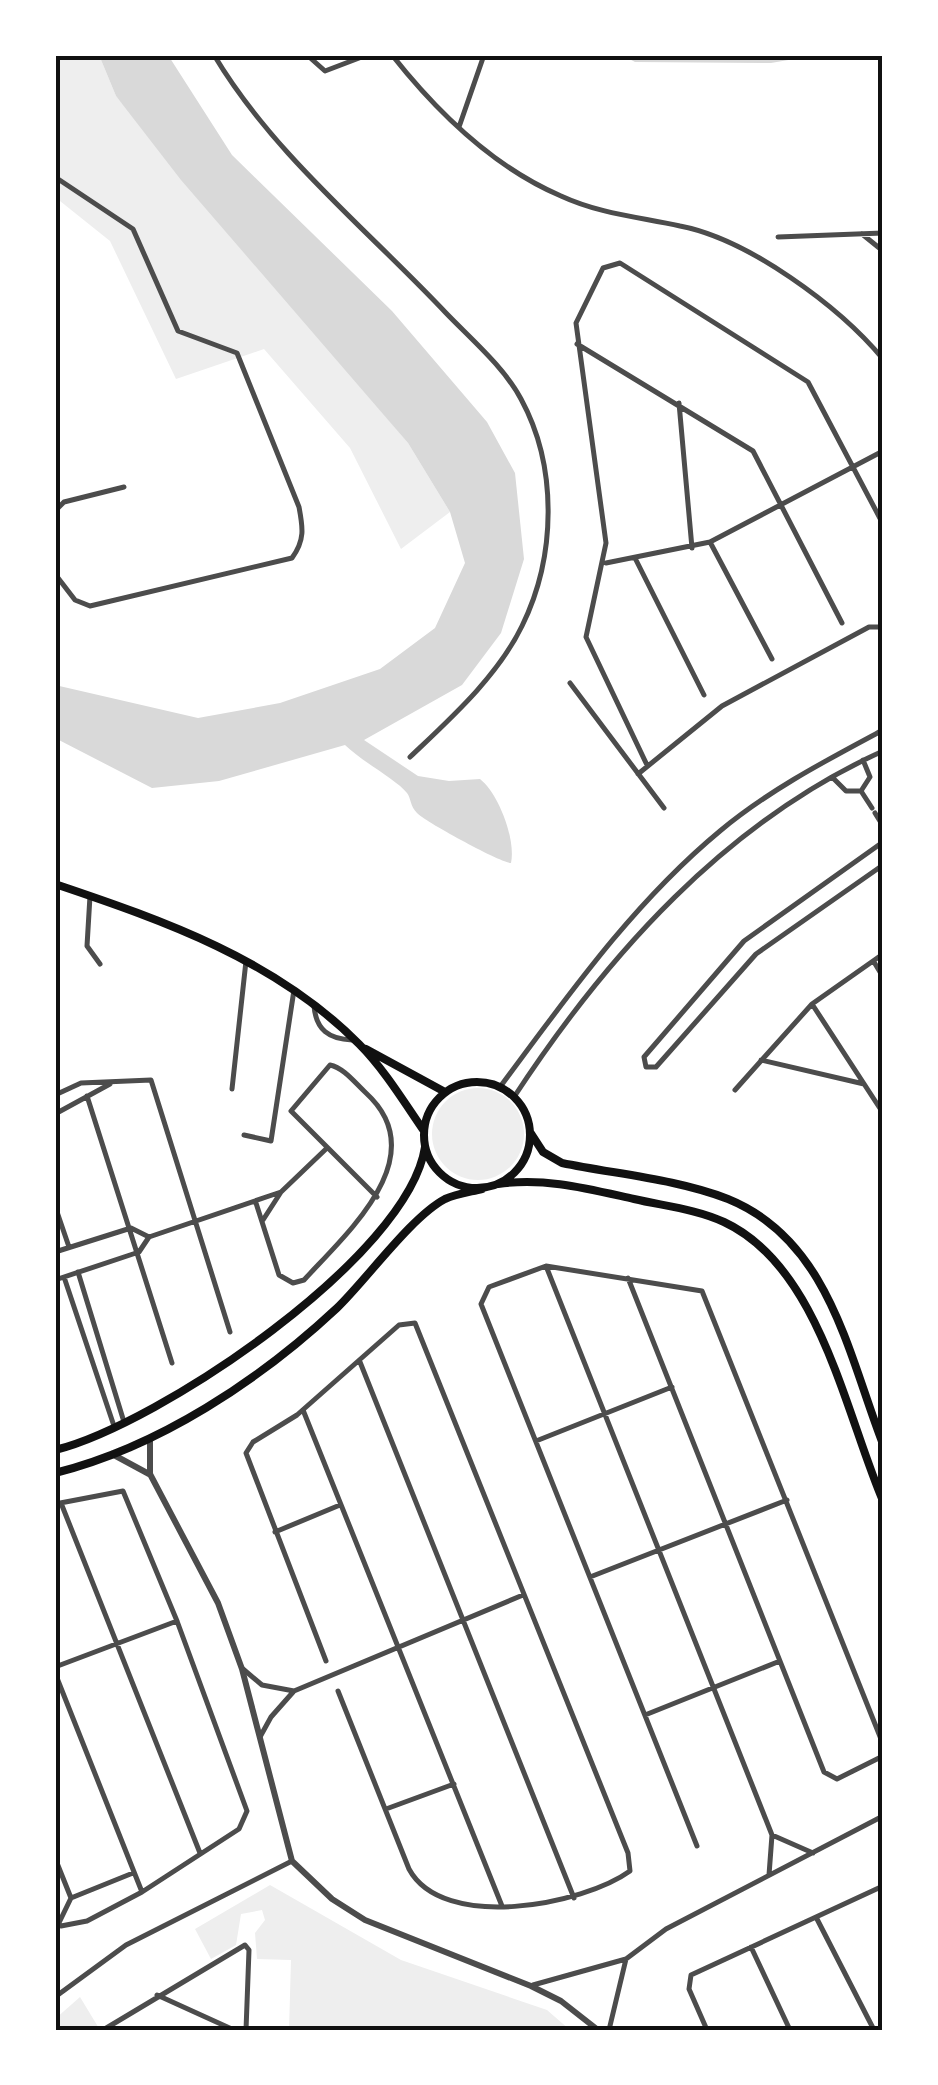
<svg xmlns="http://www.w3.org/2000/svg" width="938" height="2085" font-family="'Sofia Sans Condensed',sans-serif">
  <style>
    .green { fill: #eee }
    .water { fill: #d9d9d9 }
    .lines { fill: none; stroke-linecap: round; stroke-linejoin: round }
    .minor { stroke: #4c4c4c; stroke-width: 5 }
    .tertiary { stroke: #4c4c4c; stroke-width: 6 }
    .secondary { stroke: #111; stroke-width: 8 }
    .neatline { fill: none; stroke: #111; stroke-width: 4 }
  </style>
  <rect width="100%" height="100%" fill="#fff"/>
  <path class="green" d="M 55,55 L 99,55 L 116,96 L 408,443 L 450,512 L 401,549 L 350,448 L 264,349 L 176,379 L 110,241 L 55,197 Z
    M432 1134a46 46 0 1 1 92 0a46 46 0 1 1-92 0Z
    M 270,1885 L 401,1960 L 547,2010 L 570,2030 L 289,2030 L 291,1960 L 257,1959 L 255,1933 L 265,1920 L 262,1910 L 241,1914 L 236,1945 L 211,1959 L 195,1929 Z
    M 80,1997 L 100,2030 L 55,2030 L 55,2019 Z"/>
  <path class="water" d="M 99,55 L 168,55 L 232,155 L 392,311 L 487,422 L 515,473 L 524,559 L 501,633 L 462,685 L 364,740 L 418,776 L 449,781 L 480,779 C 499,794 516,840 511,863 C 501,863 424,821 417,813 C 410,806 411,798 407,793 C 397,780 361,761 345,745 L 219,781 L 152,788 L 55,738 L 55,685 L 198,718 L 280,703 L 380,669 L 435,628 L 465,563 L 450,512 L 408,443 L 181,180 L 116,96 Z
    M 622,55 L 817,55 L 771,63 L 635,62 Z"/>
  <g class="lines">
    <path class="minor" d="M 214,55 C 273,154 368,230 446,313 C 471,339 504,367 521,399 C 558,467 556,557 522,626 C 498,676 450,719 410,757
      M 307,55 L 325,71 L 367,55
      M 392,55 C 437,112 493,167 561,196 C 600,214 639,217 680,226 C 748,239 839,306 883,359
      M 459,127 L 484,55
      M 55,177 L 133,229 L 178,331 L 237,353 L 299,507 C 303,528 305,540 292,558 L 90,606 L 75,600 L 55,574
      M 862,234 L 883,251
      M 778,237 L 883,233
      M 577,344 L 753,451 L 842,623
      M 679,403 L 692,548
      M 55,511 L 64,502 L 124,487
      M 710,542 L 772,659
      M 636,560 L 704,695
      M 606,563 L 710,542 L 883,451
      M 570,683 L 664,808
      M 647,765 L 586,637 L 606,543 L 576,323 L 603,268 L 620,263 L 808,382 L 883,524
      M 638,774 L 722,706 L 869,627 L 883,627
      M 832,777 L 846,791 L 861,791
      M 861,791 L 870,777 L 863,760
      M 861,791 L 872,808
      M 875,813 L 883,826
      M 883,842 L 744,941 L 644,1057 L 646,1067 L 656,1067 L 756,954 L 883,865
      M 90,896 L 87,946 L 100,964
      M 874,962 L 883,977
      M 812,1004 L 883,1113
      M 314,1006 C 316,1030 329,1039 352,1040
      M 761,1060 L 864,1084
      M 500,1087 C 567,997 633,903 720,831 C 769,790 827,760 883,730
      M 232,1089 L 246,961
      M 735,1090 L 812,1004 L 883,954
      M 55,1095 L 81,1083 L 151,1080 L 230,1332
      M 87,1096 L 172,1363
      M 514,1097 C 607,955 726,822 883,751
      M 55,1114 L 110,1084
      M 244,1135 L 271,1141 L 294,990
      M 256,1203 L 279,1275 L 293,1283 L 304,1280 C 347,1233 435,1156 366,1093 C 355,1083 344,1068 330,1065 L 291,1111 L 377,1197
      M 55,1206 L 69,1247
      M 263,1220 L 281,1192 L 327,1148
      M 55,1252 L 131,1228 L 149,1237
      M 546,1266 L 772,1835 L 769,1875
      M 78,1272 L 124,1422
      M 64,1277 L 114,1426
      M 628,1278 L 824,1772 L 837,1779 L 883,1756
      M 55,1280 L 139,1252 L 149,1237 L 281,1192
      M 360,1362 L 574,1898
      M 303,1410 L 502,1906
      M 536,1441 L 672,1387
      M 61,1503 L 200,1853
      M 55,1504 L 123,1491 L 177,1621 L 247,1811 L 239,1829 L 142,1892 L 87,1921 L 61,1926
      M 275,1532 L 340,1505
      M 590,1577 L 787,1500
      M 326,1661 L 246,1453 L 253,1442 L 297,1415 L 399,1325 L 415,1323 L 628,1853 L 630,1871 C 583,1905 443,1932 409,1869 L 338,1691
      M 55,1667 L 177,1621
      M 243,1669 L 262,1685 L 294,1691
      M 55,1673 L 142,1892
      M 645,1715 L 780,1661
      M 260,1737 L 271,1717 L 294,1691 L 523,1595
      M 386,1809 L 454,1784
      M 772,1835 L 813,1853
      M 697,1846 L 481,1304 L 489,1287 L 546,1266 L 702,1291 L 883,1744
      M 55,1858 L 71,1898 L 55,1931
      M 71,1898 L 133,1873
      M 817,1919 L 874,2030
      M 751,1947 L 790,2030
      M 533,1985 L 626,1959 L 666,1929 L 883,1816
      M 157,1995 L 234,2030
      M 55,1997 L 126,1945 L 292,1861
      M 103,2030 L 245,1945 L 249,1950 L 246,2030
      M 609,2030 L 626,1959
      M 707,2030 L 689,1989 L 691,1975 L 883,1886"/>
    <path class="tertiary" d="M 150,1438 L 150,1474 L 218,1603 L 242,1669 L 292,1861 L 332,1899 L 365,1920 L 531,1986 L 561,2001 L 598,2030
      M 112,1454 L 149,1474"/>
    <path class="secondary" d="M 55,884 C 165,921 276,960 359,1044 C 384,1069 404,1102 424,1131
      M 366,1049 L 445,1092
      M424 1135a53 53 0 1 1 106 0a53 53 0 1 1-106 0Z
      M 530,1132 L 543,1152 L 562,1163 C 615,1174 677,1179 728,1199 C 829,1240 848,1354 883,1444
      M 498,1184 C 545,1177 589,1189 634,1199 C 664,1206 696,1209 724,1222 C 819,1266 845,1412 883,1501
      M 55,1450 C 159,1424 408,1257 425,1147
      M 55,1473 C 159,1447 260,1380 337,1308 C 367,1279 411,1217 445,1199 C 456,1194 470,1192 482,1189"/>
  </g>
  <rect width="938" height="2085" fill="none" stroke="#ffffff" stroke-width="115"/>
  <rect x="58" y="58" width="822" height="1970" class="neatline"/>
</svg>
